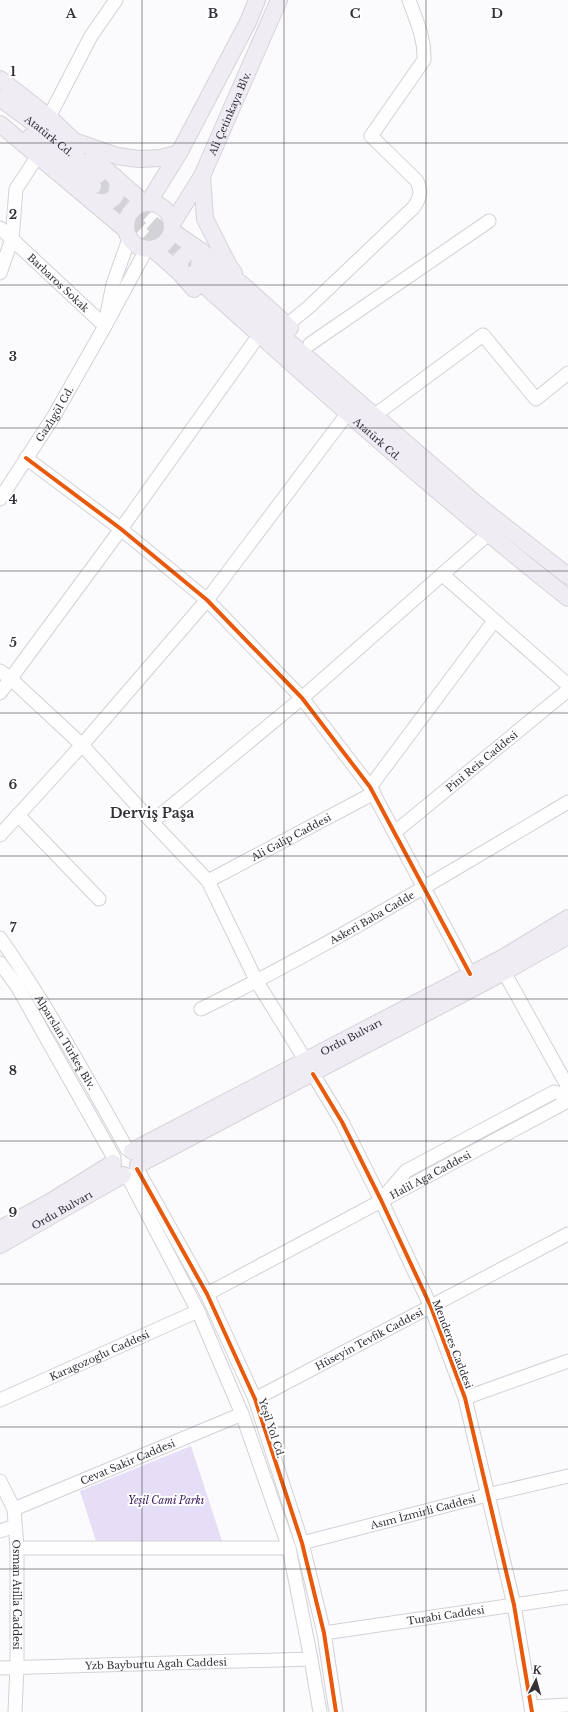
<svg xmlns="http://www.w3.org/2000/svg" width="568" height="1712" font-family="'Libre Baskerville',serif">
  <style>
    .green { fill: #e6ddf6 }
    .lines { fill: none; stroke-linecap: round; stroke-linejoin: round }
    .major-tunnel { stroke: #d3d2d6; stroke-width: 16; stroke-dasharray: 16 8; stroke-linecap: butt }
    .minor-casing { stroke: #d3d1d7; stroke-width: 15 }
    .major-casing { stroke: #d5d4d7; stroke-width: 18 }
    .minor { stroke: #fefeff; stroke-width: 13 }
    .major { stroke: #efecf4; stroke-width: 16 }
    .cycleway-casing { stroke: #fff; stroke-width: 6 }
    .cycleway { stroke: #e8590c; stroke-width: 4 }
    .grid { fill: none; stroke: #333039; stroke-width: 1; stroke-opacity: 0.55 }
    .labels { text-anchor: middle; stroke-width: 4; stroke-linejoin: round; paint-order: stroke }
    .street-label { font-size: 10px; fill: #333039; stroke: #fff }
    .park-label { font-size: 10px; font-style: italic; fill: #341458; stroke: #fff }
    .district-label { font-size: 14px; font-weight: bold; fill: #333039; stroke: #fff }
    .grid-label { font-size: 13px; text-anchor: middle; font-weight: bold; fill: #333039; stroke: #fff; stroke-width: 4; stroke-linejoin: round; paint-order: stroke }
  </style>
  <rect width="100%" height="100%" fill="#fbfafd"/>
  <path class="green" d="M 191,1446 L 222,1541 L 96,1541 L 80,1491 Z"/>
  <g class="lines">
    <path class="major-tunnel" d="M 98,175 L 196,262
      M 93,186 L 171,256"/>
    <defs>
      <g id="minor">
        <path d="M 49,117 L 91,36 L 116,0"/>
        <path id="s1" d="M 0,228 L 105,326"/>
        <path d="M 0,273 L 12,239 L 16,189 L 37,157"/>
        <path d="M 107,314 L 113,284 L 129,239"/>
        <path d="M 287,325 L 310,306 L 413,208 C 420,199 422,192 417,181 L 371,136 L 424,60 C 425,38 416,20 409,0"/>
        <path d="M 310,344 L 489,221"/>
        <path d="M 375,415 L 483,335 L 536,399 L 568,373"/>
        <path d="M 26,458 L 121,529 L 207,600 L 302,698 L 370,787 L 470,974"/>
        <path id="s2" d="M 0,499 L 54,416 L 105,326 L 146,250"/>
        <path d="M 443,575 L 568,685"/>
        <path d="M 0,671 L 11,679 L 82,745 L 152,822 L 208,881 L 257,982 L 306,1061"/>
        <path d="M 0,693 L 121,529 L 254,342"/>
        <path d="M 370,787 L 494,621"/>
        <path d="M 18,815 L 99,899"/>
        <path d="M 152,822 L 302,698 L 488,534"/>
        <path id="s3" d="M 395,832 L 568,690"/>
        <path d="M 0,835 L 82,745 L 207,600 L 347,414"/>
        <path id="s4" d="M 208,881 L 374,793"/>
        <path id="s5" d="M 0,938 C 47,1005 87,1078 127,1149"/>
        <path d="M 0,963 L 17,986 L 114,1158"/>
        <path d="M 504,972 L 568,1087"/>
        <path id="s6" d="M 201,1009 C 327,947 447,874 568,802"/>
        <path d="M 313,1074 L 342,1122 L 381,1200 L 431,1307 L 465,1398 L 514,1605 L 532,1712"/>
        <path d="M 137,1169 L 207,1294 L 255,1399 L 302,1543 L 324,1633 L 336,1712"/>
        <path d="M 127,1175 L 198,1311 L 242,1414 L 289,1548 L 311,1659 L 320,1712"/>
        <path d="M 387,1193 L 406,1171 L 554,1092 L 568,1096"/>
        <path id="s7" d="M 207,1294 L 568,1101"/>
        <path d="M 465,1398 L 568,1361"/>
        <path id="s8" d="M 255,1399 L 568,1234"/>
        <path id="s9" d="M 0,1400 L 198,1311"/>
        <path id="s10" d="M 0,1481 L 14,1509 L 17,1548 L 17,1667 L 15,1712"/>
        <path id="s11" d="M 14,1509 L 242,1414"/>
        <path d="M 0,1531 L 15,1526"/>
        <path id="s12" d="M 302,1543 L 487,1495 L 568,1476"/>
        <path d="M 17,1548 L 289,1548"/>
        <path id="s13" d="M 324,1633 L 568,1597"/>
        <path id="s14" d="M 0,1668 L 311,1659"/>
        <path d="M 531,1707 L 568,1705"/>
      </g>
      <g id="major">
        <path d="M 0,79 L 49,117 L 74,141 L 117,156 L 139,159 L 161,158 L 179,153"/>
        <path id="s15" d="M 0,98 L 39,127 L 98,175"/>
        <path d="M 0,124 L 126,230"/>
        <path d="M 30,137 L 93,186"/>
        <path d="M 93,158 L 144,203"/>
        <path d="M 202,176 L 205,219 L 229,266 L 234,273"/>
        <path d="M 92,201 C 96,201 101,203 105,202 C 118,200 120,186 115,177"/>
        <circle cx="149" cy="226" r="23"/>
        <path d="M 148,203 L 179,153 L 248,22 L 257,0"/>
        <path id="s16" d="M 172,224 L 202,176 L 279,0"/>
        <path d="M 172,231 L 201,251 L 246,288 L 290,328"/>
        <path d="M 153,249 L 179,272 L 194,289"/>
        <path d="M 199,264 L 480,507 L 568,576"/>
        <path d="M 179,272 L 181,259 L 189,251 L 201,251"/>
        <path id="s17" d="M 192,274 C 315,385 438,495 568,598"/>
        <path id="s18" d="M 132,1151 L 504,957 L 568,918"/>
        <path d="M 138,1165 L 504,972 L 568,936"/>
        <path d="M 0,1229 L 50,1202 L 113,1163"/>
        <path id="s19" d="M 0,1245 L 123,1175"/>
      </g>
    </defs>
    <use href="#minor" class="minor-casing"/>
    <use href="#major" class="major-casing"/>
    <use href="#minor" class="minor"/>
    <use href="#major" class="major"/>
    <defs>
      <path id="cycleway" d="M 26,458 L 121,529 L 207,600 L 302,698 L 370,787 L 470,974
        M 313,1074 L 342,1122 L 381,1200 L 431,1307 L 465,1398 L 514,1605 L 532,1712
        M 137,1169 L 207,1294 L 255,1399 L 302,1543 L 324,1633 L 336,1712"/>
    </defs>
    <use href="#cycleway" class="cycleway-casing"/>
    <use href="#cycleway" class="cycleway"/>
  </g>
  <path class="grid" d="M 142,0 L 142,1712M 284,0 L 284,1712M 426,0 L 426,1712M 0,143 L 568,143M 0,285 L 568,285M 0,428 L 568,428M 0,571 L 568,571M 0,713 L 568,713M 0,856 L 568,856M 0,999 L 568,999M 0,1141 L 568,1141M 0,1284 L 568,1284M 0,1427 L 568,1427M 0,1569 L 568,1569"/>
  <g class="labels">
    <g class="street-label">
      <text dy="4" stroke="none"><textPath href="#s16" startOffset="125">Ali Çetinkaya Blv.</textPath></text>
      <text dy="4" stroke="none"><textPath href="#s15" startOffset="62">Atatürk Cd.</textPath></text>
      <text dy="4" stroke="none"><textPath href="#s1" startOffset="80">Barbaros Sokak</textPath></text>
      <text dy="4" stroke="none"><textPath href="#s2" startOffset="101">Gazlıgöl Cd.</textPath></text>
      <text dy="4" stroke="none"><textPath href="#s17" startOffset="248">Atatürk Cd.</textPath></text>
      <text dy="4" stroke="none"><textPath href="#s3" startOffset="112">Pini Reis Caddesi</textPath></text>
      <text dy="4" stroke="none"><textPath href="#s4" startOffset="94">Ali Galip Caddesi</textPath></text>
      <text dy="4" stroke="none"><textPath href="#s6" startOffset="194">Askeri Baba Cadde</textPath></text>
      <text dy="4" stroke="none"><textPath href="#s18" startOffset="247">Ordu Bulvarı</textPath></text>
      <text dy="4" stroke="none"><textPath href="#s5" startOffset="123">Alparslan Türkeş Blv.</textPath></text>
      <text dy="4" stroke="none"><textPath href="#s7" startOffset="253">Halil Aga Caddesi</textPath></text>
      <text dy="4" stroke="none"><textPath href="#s19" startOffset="71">Ordu Bulvarı</textPath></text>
      <text dy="4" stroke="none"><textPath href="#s8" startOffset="129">Hüseyin Tevfik Caddesi</textPath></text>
      <text transform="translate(453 1344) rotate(69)" y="4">Menderes Caddesi</text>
      <text dy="4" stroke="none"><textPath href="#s9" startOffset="109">Karagozoglu Caddesi</textPath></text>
      <text transform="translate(272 1428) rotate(72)" y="4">Yeşil Yol Cd.</text>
      <text dy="4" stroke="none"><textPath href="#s11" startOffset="123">Cevat Sakir Caddesi</textPath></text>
      <text dy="4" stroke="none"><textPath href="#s12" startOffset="125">Asım İzmirli Caddesi</textPath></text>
      <text dy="4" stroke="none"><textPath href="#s10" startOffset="117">Osman Atilla Caddesi</textPath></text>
      <text dy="4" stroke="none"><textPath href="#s13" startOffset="123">Turabi Caddesi</textPath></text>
      <text dy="4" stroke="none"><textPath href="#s14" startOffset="156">Yzb Bayburtu Agah Caddesi</textPath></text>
    </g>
    <g class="park-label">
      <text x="166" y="1504">Yeşil Cami Parkı</text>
    </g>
    <g class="district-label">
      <text x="152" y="818">Derviş Paşa</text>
    </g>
  </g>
  <g class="grid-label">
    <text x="71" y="18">A</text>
    <text x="213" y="18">B</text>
    <text x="355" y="18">C</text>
    <text x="497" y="18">D</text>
    <text x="13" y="76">1</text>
    <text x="13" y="219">2</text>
    <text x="13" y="361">3</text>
    <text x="13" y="504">4</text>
    <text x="13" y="647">5</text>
    <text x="13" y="789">6</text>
    <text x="13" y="932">7</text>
    <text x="13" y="1075">8</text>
    <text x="13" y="1217">9</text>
  </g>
  <g transform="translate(536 1680) rotate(6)" stroke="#ffffff" stroke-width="3" paint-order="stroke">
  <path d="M0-3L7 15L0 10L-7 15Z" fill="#333039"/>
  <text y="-6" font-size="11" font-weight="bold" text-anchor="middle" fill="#333039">K</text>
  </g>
</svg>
